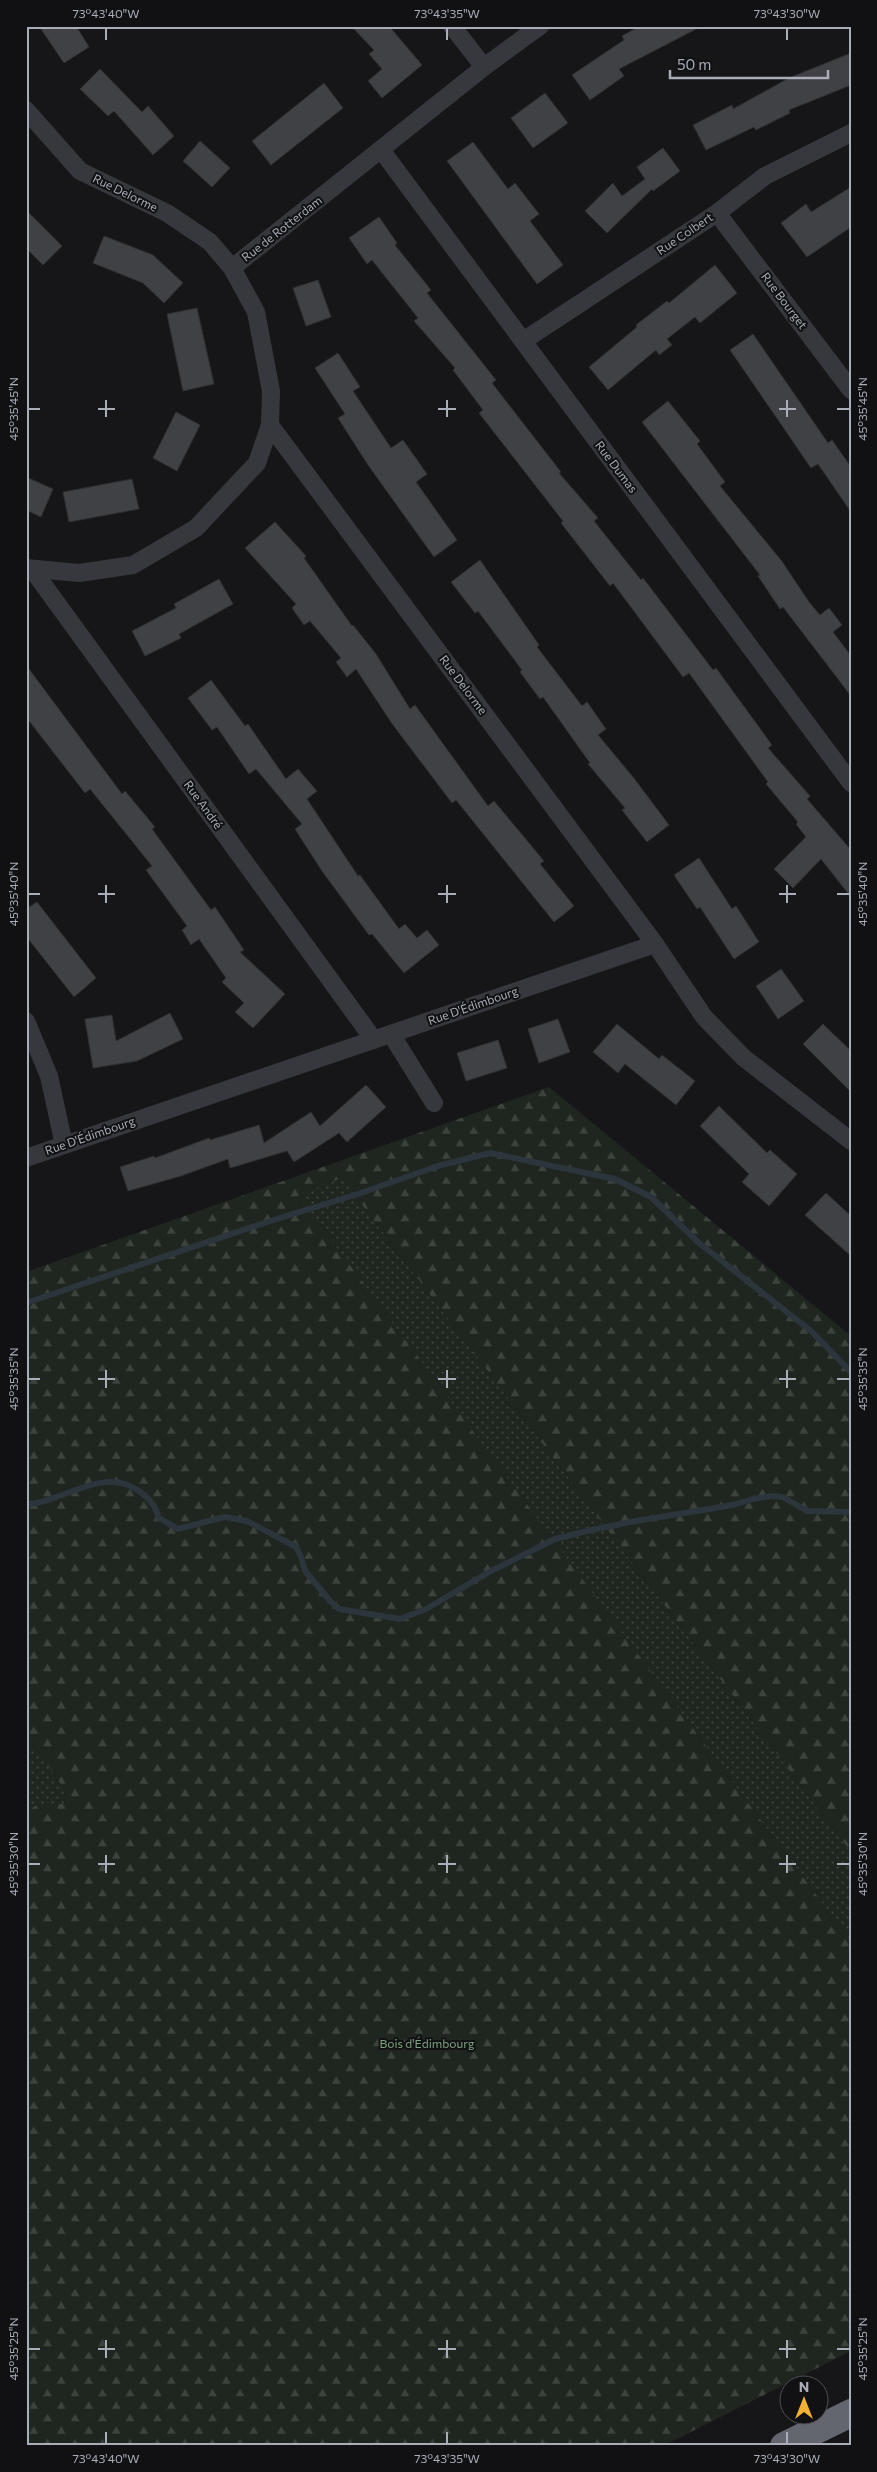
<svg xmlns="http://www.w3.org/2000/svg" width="877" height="2472" font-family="Commissioner,sans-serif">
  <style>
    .grass { fill: url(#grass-dots) }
    .forest { fill: url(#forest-firs) }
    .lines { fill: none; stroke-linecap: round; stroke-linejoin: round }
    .stream { stroke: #2c353c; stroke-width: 6 }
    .building { fill: #404145; stroke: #303034 }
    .minor { stroke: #37383d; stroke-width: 18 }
    .motorway { stroke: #63666e; stroke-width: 28 }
    .ticks { fill: none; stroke: #a8adb8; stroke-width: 2 }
    .labels { text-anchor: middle; stroke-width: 4; stroke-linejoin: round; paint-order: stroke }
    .street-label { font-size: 12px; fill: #a8adb8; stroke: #111113 }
    .park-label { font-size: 12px; fill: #7fa381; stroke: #111113 }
    .neatline { fill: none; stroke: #a8adb8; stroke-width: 2 }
    .ticks-label { font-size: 12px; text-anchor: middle; fill: #a8adb8 }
  </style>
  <defs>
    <pattern id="grass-dots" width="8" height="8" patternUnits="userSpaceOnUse" patternTransform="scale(1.25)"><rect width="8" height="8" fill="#1e261f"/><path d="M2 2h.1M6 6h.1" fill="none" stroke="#3c433d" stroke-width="1.8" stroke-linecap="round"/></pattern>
    <pattern id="forest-firs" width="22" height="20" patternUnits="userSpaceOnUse" patternTransform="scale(1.25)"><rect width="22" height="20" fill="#1e261f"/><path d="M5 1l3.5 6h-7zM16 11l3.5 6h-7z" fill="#3c433d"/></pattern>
  </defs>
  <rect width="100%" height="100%" fill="#161618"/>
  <path class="grass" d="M 342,1178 L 851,1852 L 851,1942 L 297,1195 Z
    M 26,1734 L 64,1789 L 66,1804 L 38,1804 L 26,1812 Z"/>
  <path class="forest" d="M 549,1087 L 851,1336 L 851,1852 L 342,1178 L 298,1195 L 851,1942 L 851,2351 L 663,2446 L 26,2446 L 26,1812 L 38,1804 L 66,1804 L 64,1789 L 26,1734 L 26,1272 Z"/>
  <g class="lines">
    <path class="stream" d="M 26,1303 L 267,1222 L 358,1194 L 438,1166 L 490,1153 L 615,1179 L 651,1197 L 699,1243 L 811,1331 L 851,1372
      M 26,1504 C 63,1503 103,1465 139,1491 C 150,1499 155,1505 159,1518 L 178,1529 L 225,1517 L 247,1521 L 296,1547 L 301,1557 L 305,1571 L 331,1602 L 339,1609 L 400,1619 L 426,1609 L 491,1571 L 555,1539 L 583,1532 L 630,1522 L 733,1505 L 753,1499 L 772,1496 L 783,1497 L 807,1511 L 851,1512"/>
  </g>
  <path class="building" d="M 39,26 L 76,26 L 89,47 L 64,63 Z
    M 351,26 L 389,26 L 422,65 L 382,98 L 368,81 L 382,69 L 369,54 L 374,50 Z
    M 640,26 L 702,26 L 619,69 L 624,76 L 590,100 L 572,75 L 624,40 L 622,36 Z
    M 851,53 L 851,85 L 789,110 L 790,113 L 756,130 L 754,127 L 706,150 L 693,125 L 732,105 L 733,109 L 789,78 Z
    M 100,69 L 142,112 L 148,106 L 174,136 L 153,155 L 114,111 L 108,116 L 80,89 Z
    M 324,83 L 343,108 L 271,165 L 252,141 Z
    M 545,93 L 568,123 L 533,148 L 511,118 Z
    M 200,141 L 230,168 L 212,187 L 183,161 Z
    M 473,142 L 508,189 L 515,183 L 539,214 L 530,221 L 563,265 L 537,284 L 447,161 Z
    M 663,148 L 680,171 L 653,191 L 652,189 L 607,233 L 585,211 L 613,183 L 622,196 L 645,179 L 637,167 Z
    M 851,187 L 851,227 L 807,257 L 781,223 L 806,204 L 811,212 Z
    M 26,210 L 62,246 L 43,265 L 26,248 Z
    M 379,217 L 397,243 L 395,245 L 431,290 L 427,293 L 496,380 L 492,383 L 561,472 L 559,473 L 598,518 L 594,521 L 641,580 L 643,578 L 713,670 L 716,668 L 772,745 L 768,748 L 810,796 L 807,799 L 851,850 L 851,897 L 821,859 L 793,888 L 774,869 L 806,837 L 796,824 L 798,822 L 766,784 L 768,782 L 689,673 L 683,677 L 613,583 L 610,586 L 561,523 L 563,521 L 479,413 L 483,410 L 453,370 L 455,368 L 414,321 L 418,318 L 372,260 L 367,264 L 349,238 Z
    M 104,236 L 153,255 L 183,283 L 164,303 L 143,283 L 93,263 Z
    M 715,265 L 737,293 L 700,323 L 695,317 L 667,339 L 672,345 L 659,355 L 656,350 L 608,390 L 589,367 L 637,327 L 636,325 L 667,301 L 669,303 Z
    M 318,280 L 331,317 L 306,326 L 293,288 Z
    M 197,308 L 214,384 L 183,391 L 167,314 Z
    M 753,334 L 828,443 L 832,440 L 851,467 L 851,512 L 818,464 L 811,468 L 730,350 Z
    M 338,353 L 360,387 L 353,391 L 391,448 L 403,440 L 427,474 L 416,482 L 457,540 L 434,557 L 368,465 L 338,418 L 345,414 L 315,368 Z
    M 668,401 L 700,441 L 697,444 L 725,482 L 720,486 L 781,560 L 809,602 L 820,615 L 829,608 L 842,625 L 833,632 L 851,656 L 851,696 L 783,607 L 780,609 L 758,576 L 760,575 L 642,422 Z
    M 176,412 L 200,425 L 177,471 L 153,458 Z
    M 26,477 L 53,489 L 41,517 L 26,510 Z
    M 132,479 L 139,509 L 69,522 L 63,492 Z
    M 275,522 L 306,556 L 304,558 L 352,626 L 353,625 L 376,654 L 410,709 L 415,705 L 488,806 L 494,801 L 544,861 L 540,864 L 574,906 L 554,922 L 456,800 L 452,803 L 393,725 L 356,669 L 347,677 L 336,662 L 341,658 L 310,621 L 304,625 L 292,608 L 296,604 L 245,548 Z
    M 480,560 L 539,645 L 537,647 L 582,706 L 587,702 L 606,729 L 598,735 L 633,777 L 669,825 L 647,842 L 622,810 L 625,808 L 588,764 L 590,763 L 543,697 L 540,699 L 520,672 L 522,670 L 478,611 L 475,613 L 451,582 Z
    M 219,579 L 233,604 L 179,634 L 181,638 L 145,656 L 132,631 L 176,608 L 174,604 Z
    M 26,665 L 122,794 L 125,791 L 155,827 L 152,829 L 211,910 L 215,907 L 244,950 L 240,952 L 285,994 L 253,1028 L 235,1012 L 244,1003 L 222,982 L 226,978 L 199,939 L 191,945 L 182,930 L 187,926 L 146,870 L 152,866 L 90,789 L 85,793 L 26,717 Z
    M 211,680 L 245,726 L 248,724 L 286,779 L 298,769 L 317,791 L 307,799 L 358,876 L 360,875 L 399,929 L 405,924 L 417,938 L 427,930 L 439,945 L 404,973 L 372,934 L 369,935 L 322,871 L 295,829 L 302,824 L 256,769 L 249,774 L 217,727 L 212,730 L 188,698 Z
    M 699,858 L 732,909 L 736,906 L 759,942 L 734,959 L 700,907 L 697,909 L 674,875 Z
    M 37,902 L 96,978 L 74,997 L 26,936 L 26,909 Z
    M 781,969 L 804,1001 L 778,1019 L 756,986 Z
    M 170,1013 L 183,1039 L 137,1061 L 93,1068 L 85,1019 L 112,1015 L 116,1041 Z
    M 558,1019 L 570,1052 L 539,1063 L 528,1029 Z
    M 617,1024 L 659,1059 L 662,1055 L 695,1081 L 676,1105 L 625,1064 L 618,1073 L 593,1052 Z
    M 823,1024 L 851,1051 L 851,1092 L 803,1044 Z
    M 498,1040 L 507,1068 L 466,1081 L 457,1053 Z
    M 366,1085 L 386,1107 L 347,1142 L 339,1133 L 294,1162 L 287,1151 L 230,1168 L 228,1159 L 181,1176 L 128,1191 L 120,1167 L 154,1156 L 155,1158 L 209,1138 L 210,1140 L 259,1125 L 264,1143 L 311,1112 L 320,1126 Z
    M 719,1106 L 767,1153 L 770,1150 L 797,1174 L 769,1206 L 742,1182 L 749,1174 L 700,1126 Z
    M 826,1193 L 851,1216 L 851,1256 L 805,1215 Z"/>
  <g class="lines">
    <path class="minor" d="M 452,26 L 484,67
      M 26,110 L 80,171 L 167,213 L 210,242 L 232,268 L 256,312 L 271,391 L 270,425 L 257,463 L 196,528 L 133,565 L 79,573 L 26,568
      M 382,151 L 851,783
      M 717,213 L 851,390
      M 232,268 L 484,67 L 540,26
      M 523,341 L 717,213 L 765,176 L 851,133
      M 270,425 L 655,944 L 704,1017 L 744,1058 L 851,1141
      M 32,569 L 374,1040
      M 26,1021 L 49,1076 L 64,1145
      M 391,1034 L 434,1103
      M 26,1158 L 655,944"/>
    <path class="motorway" d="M 784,2446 L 851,2413"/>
  </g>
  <path class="ticks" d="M 106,28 L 106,40M 447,28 L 447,40M 787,28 L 787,40M 106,400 L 106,417M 447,400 L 447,417M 787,400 L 787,417M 28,409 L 40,409M 98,409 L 115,409M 438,409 L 456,409M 779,409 L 796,409M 837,409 L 850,409M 106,885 L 106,903M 447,885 L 447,903M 787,885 L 787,903M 28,894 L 40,894M 98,894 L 115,894M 438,894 L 456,894M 779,894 L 796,894M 837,894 L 850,894M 106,1370 L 106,1388M 447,1370 L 447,1388M 787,1370 L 787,1388M 28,1379 L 40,1379M 98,1379 L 115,1379M 438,1379 L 456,1379M 779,1379 L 796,1379M 837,1379 L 850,1379M 106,1855 L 106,1873M 447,1855 L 447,1873M 787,1855 L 787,1873M 28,1864 L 40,1864M 98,1864 L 115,1864M 438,1864 L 456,1864M 779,1864 L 796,1864M 837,1864 L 850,1864M 106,2340 L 106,2358M 447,2340 L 447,2358M 787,2340 L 787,2358M 28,2349 L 40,2349M 98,2349 L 115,2349M 438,2349 L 456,2349M 779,2349 L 796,2349M 837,2349 L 850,2349M 106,2432 L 106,2444M 447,2432 L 447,2444M 787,2432 L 787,2444"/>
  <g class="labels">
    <g class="street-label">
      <text transform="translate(125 193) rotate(26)" y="4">Rue Delorme</text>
      <text transform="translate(282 229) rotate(-38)" y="4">Rue de Rotterdam</text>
      <text transform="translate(685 234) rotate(-34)" y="4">Rue Colbert</text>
      <text transform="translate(784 301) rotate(53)" y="4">Rue Bourget</text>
      <text transform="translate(616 467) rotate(53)" y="4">Rue Dumas</text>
      <text transform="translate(463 685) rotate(53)" y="4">Rue Delorme</text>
      <text transform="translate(203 805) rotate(54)" y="4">Rue André</text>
      <text transform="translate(473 1006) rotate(-19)" y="4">Rue D'Édimbourg</text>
      <text transform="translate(90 1136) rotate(-19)" y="4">Rue D'Édimbourg</text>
    </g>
    <g class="park-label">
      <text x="427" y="2048">Bois d'Édimbourg</text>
    </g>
  </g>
  <rect width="877" height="2472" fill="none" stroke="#111113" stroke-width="55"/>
  <g transform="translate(804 2400)"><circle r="24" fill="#111113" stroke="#4d4f55"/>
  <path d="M0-4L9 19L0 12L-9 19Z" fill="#f2b134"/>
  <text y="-8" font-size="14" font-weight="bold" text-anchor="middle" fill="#a8adb8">N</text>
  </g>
  <path d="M670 70v8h158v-8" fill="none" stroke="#a8adb8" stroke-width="2.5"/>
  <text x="677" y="70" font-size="15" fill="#a8adb8" stroke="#111113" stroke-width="4" paint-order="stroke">50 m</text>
  <rect x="28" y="28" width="822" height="2416" class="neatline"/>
  <g class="ticks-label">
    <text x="106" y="18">73°43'40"W</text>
    <text x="447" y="18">73°43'35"W</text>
    <text x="787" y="18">73°43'30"W</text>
    <text transform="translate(14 409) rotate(-90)" y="4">45°35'45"N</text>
    <text transform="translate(863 409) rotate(-90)" y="4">45°35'45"N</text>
    <text transform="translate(14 894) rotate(-90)" y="4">45°35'40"N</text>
    <text transform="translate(863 894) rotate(-90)" y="4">45°35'40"N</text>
    <text transform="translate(14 1379) rotate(-90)" y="4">45°35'35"N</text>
    <text transform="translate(863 1379) rotate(-90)" y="4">45°35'35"N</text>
    <text transform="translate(14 1864) rotate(-90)" y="4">45°35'30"N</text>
    <text transform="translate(863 1864) rotate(-90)" y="4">45°35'30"N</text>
    <text transform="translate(14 2349) rotate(-90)" y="4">45°35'25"N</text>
    <text transform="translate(863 2349) rotate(-90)" y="4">45°35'25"N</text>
    <text x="106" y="2463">73°43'40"W</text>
    <text x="447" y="2463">73°43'35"W</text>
    <text x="787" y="2463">73°43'30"W</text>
  </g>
</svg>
